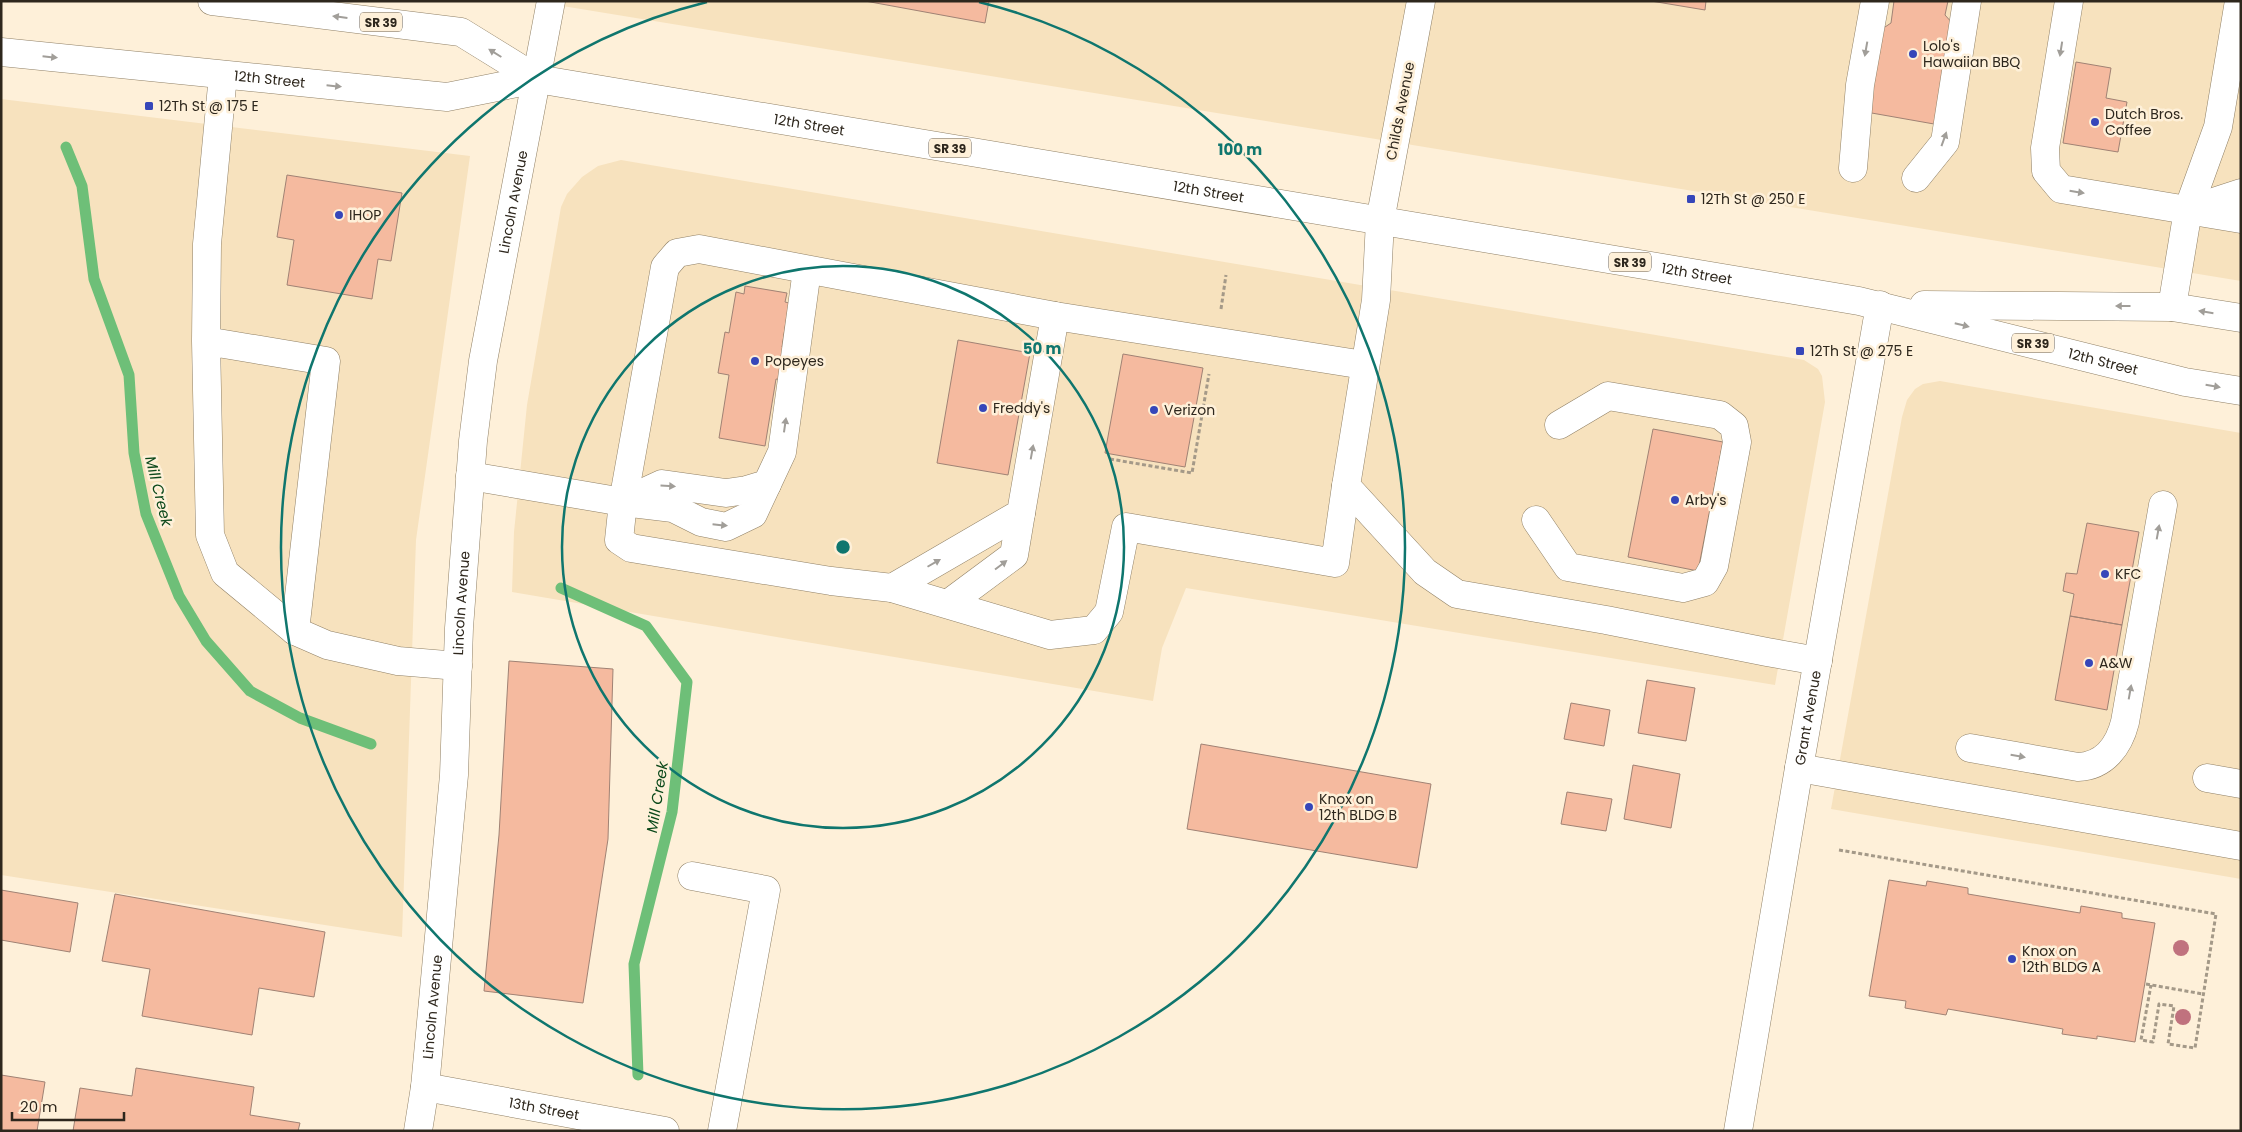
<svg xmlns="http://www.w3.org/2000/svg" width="2242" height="1132" viewBox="0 0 2242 1132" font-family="Poppins,sans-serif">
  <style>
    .built { fill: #f7e2be }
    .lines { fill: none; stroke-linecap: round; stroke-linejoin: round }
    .stream { stroke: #6ebf78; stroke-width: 11 }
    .building { fill: #f5ba9f; stroke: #a08274 }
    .minor-casing { stroke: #908066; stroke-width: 29 }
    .major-casing { stroke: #908066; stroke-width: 29 }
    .path { stroke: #a49988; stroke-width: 3; stroke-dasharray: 4 2.5; stroke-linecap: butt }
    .minor { stroke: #fff; stroke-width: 28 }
    .major { stroke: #fff; stroke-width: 28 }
    .tree { fill: #c0727e }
    .oneway { fill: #a19e99 }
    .ring { fill: none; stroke: #0f766e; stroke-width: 2.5 }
    .poi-dot { fill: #3646b9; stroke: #fef0d9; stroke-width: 2 }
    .labels { text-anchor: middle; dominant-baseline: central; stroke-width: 5; stroke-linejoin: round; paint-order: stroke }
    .shield { fill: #fef0d9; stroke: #6c6355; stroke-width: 1 }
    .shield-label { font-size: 12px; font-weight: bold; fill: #2e271d }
    .poi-label { font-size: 14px; fill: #2e271d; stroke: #fef0d9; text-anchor: start }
    .street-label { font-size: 14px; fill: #2e271d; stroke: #fef0d9 }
    .water-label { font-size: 15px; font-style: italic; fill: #0b481a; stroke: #fef0d9 }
    .centre { fill: #0f766e; stroke: #fef0d9; stroke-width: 2.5 }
    .ring-label { font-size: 15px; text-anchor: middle; font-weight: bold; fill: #0f766e; stroke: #fef0d9; stroke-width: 5; stroke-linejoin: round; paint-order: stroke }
  </style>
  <rect width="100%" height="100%" fill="#fef0d9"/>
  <path class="built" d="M 532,1 L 2241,1 L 2241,281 L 1443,150 Z
    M 1,99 L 470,156 L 416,540 L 402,937 L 1,875 Z
    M 621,160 L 1804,360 L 1818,369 L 1822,376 L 1825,402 L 1775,685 L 1186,588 L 1162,648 L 1153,701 L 512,592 L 514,532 L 527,405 L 561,207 L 567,194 L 582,177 L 598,166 Z
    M 1940,381 L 2241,433 L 2241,879 L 1831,809 L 1902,417 L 1907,400 L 1915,389 L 1923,384 Z"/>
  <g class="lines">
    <path class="stream" d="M 66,147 L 82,186 L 94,279 L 129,375 L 134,453 L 146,514 L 179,596 L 206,641 L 250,691 L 300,718 L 371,744
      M 561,588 L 646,626 L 687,682 L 672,812 L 634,964 L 638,1075"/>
  </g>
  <path class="building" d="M 865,1 L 989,1 L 985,23 Z
    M 1651,1 L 1706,1 L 1705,10 Z
    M 1894,1 L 1948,1 L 1945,15 L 1954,25 L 1934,124 L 1866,112 L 1882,29 L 1891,23 Z
    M 2076,62 L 2111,68 L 2106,98 L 2127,102 L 2118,152 L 2063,143 Z
    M 287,175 L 402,193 L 391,261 L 378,259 L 372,299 L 287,285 L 294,240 L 277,237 Z
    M 745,286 L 787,293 L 785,302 L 789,303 L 782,347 L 791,348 L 786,381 L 776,379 L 765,446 L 719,438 L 729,375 L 718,373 L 725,332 L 729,333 L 736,292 L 744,294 Z
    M 958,340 L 1030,353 L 1008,475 L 937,463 Z
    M 1123,354 L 1203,368 L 1185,467 L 1105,453 Z
    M 1653,429 L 1723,442 L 1698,571 L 1628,557 Z
    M 2087,523 L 2139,532 L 2122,625 L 2070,616 L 2074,594 L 2063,591 L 2066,573 L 2077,574 Z
    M 2070,616 L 2122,625 L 2107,710 L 2055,700 Z
    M 509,661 L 613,669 L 608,839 L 583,1003 L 484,991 L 499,835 Z
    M 1647,680 L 1695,688 L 1686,741 L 1638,733 Z
    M 1571,703 L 1610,710 L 1604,746 L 1564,739 Z
    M 1201,744 L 1431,784 L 1417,868 L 1187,829 Z
    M 1633,765 L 1680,774 L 1671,828 L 1624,819 Z
    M 1567,792 L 1612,799 L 1606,831 L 1561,824 Z
    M 1889,880 L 1926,886 L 1927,881 L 1968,888 L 1968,894 L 2080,913 L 2081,906 L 2122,913 L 2122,918 L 2155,923 L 2135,1042 L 2097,1036 L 2097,1039 L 2062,1034 L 2063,1029 L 1948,1009 L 1946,1015 L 1905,1008 L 1906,1001 L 1869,996 Z
    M 1,890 L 78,903 L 70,952 L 1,940 Z
    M 115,894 L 325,932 L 314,997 L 259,988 L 252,1035 L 142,1016 L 150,969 L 102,961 Z
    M 136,1068 L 254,1087 L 250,1115 L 300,1123 L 298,1131 L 73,1131 L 80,1088 L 132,1096 Z
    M 1,1075 L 45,1082 L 37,1131 L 1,1131 Z"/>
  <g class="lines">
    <g class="minor-casing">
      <g id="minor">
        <path d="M 1421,1 L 1380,221 L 1376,300 L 1346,486 L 1425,572 L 1457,594 L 1606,620 L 1767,652 L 1818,661"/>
        <path d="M 2069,1 L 2045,148 L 2046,171 L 2061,189 L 2241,219"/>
        <path d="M 1853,168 L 1860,85 L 1875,1"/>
        <path d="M 1916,178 L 1945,142 L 1967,1"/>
        <path d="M 2192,209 L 2241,193"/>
        <path d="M 2172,307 L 2188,210 L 2218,127 L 2239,1"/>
        <path d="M 206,341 L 326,361 L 295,631 L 225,573 L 210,535 L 206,341 L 207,244 L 223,75"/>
        <path d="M 470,476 L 623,502 L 665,267 L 677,253 L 699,249 L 1055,316 L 1364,365"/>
        <path d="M 623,502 L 619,540 L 631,548 L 831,581 L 892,588 L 1050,635 L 1094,630 L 1109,612 L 1126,527 L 1335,563 L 1346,486"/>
        <path d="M 623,502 L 662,484 L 726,493 L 747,490 L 767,484 L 782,452 L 807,270"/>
        <path d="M 623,502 L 673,508 L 701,522 L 726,527 L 753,514 L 767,484"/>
        <path d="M 1536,520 L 1568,567 L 1683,588 L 1705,582 L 1714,566 L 1737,442 L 1734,426 L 1720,415 L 1608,396 L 1559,425"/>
        <path d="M 892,588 L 1021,513 L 1055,316"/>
        <path d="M 948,604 L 1014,555 L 1021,513"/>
        <path d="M 295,631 L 327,645 L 398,661 L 458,666"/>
        <path d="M 1970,748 L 2078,767 C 2104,766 2119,746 2125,722 L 2163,505"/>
        <path d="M 1799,768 L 2241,846"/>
        <path d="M 2207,778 L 2241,784"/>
        <path d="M 692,876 L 766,890 L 722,1131"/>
        <path id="s1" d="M 425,1087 L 665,1131"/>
        <path id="s2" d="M 418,1131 L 425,1087 L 454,775 L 459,628 L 473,441 L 483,361 L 551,1"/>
        <path id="s3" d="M 1738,1131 L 1799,768 L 1880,305"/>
      </g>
    </g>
    <g class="major-casing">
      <g id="major">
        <path d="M 212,1 L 461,32 L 537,79"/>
        <path id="s4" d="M 1,52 L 447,97 L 537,79 L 1859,301 L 2185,382 L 2241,391"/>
        <path d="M 1924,305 L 2172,307 L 2241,318"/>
      </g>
    </g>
    <path class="path" d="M 1221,309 L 1226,275
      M 1110,459 L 1192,473 L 1209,374
      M 1839,850 L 2216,914 L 2195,1048 L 2168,1044 L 2174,1006 L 2159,1004 L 2153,1042 L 2141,1040 L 2151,985
      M 2146,984 L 2203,994"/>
    <use href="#minor" class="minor"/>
    <use href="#major" class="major"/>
  </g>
  <g class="tree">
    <circle cx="2181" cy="948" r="8"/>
    <circle cx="2183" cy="1017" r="8"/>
  </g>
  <defs><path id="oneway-solid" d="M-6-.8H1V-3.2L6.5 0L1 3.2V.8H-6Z" transform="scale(1.25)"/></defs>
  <g class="oneway">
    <use href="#oneway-solid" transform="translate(340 17) rotate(-173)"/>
    <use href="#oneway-solid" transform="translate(1866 49) rotate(100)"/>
    <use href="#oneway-solid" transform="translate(2061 49) rotate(99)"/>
    <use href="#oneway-solid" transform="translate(495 53) rotate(-148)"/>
    <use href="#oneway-solid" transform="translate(50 57) rotate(6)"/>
    <use href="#oneway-solid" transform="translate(334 86) rotate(6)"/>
    <use href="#oneway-solid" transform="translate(1944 139) rotate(-70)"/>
    <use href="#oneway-solid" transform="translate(2077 192) rotate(9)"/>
    <use href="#oneway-solid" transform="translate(2123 306) rotate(-180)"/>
    <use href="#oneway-solid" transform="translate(2206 312) rotate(-171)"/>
    <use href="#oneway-solid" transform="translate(1962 325) rotate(14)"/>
    <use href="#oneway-solid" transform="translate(2213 386) rotate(10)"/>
    <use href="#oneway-solid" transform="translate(785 425) rotate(-82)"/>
    <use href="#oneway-solid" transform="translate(1032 452) rotate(-80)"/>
    <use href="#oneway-solid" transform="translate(668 486) rotate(3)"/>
    <use href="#oneway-solid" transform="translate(720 525) rotate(6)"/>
    <use href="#oneway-solid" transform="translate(2158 532) rotate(-80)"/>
    <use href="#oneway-solid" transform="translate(934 563) rotate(-30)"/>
    <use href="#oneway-solid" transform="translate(1001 565) rotate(-37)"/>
    <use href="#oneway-solid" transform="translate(2130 692) rotate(-80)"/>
    <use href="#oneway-solid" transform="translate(2018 756) rotate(10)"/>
  </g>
  <g class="ring">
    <circle cx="843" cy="547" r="281"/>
    <path d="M979 2A562 562 0 1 1 707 2"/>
  </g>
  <g class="poi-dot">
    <circle cx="1913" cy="54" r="5"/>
    <rect x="144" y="101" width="10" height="10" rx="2.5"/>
    <circle cx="2095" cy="122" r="5"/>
    <rect x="1686" y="194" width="10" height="10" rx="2.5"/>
    <circle cx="339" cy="215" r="5"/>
    <rect x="1795" y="346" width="10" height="10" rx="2.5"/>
    <circle cx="755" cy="361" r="5"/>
    <circle cx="983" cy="408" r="5"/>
    <circle cx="1154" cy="410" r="5"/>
    <circle cx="1675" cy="500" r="5"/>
    <circle cx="2105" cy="574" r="5"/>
    <circle cx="2089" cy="663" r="5"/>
    <circle cx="1309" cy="807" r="5"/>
    <circle cx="2012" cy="959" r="5"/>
  </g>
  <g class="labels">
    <g class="shield">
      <rect x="360" y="12.5" width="42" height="19" rx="4"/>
      <rect x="929" y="138.5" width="42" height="19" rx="4"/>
      <rect x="1609" y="252.5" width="42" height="19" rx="4"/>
      <rect x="2012" y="333.5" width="42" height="19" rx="4"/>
    </g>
    <g class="shield-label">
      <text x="381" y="22">SR 39</text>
      <text x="950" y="148">SR 39</text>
      <text x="1630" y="262">SR 39</text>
      <text x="2033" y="343">SR 39</text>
    </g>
    <g class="poi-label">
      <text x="1923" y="46">Lolo's<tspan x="1923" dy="16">Hawaiian BBQ</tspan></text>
      <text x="159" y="106">12Th St @ 175 E</text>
      <text x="2105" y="114">Dutch Bros.<tspan x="2105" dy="16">Coffee</tspan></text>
      <text x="1701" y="199">12Th St @ 250 E</text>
      <text x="349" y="215">IHOP</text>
      <text x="1810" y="351">12Th St @ 275 E</text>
      <text x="765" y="361">Popeyes</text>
      <text x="993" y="408">Freddy's</text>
      <text x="1164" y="410">Verizon</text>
      <text x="1685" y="500">Arby's</text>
      <text x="2115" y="574">KFC</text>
      <text x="2099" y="663">A&amp;W</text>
      <text x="1319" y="799">Knox on<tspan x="1319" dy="16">12th BLDG B</tspan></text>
      <text x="2022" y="951">Knox on<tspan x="2022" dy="16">12th BLDG A</tspan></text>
    </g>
    <g class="street-label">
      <text stroke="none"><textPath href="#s4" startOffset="270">12th Street</textPath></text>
      <text transform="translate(1400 111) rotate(-79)">Childs Avenue</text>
      <text stroke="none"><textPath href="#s4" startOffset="816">12th Street</textPath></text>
      <text stroke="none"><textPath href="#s4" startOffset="1221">12th Street</textPath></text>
      <text stroke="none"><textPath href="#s2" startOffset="935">Lincoln Avenue</textPath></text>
      <text stroke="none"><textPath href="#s4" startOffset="1716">12th Street</textPath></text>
      <text stroke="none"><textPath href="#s4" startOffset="2132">12th Street</textPath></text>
      <text stroke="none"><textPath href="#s2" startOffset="530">Lincoln Avenue</textPath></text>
      <text stroke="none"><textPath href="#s3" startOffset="419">Grant Avenue</textPath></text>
      <text stroke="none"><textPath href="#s2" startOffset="125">Lincoln Avenue</textPath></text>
      <text stroke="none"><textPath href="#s1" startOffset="121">13th Street</textPath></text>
    </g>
    <g class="water-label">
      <text transform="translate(159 491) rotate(76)">Mill Creek</text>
      <text transform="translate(657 797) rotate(-81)">Mill Creek</text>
    </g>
  </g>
  <circle cx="843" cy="547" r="8" class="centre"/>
  <g class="ring-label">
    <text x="1240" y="155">100 m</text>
    <text x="1042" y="354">50 m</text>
  </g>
  <rect width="2242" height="1132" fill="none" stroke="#2e271d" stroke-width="5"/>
  <path d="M12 1112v8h112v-8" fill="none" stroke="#2e271d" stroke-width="2.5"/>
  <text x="20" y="1112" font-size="15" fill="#2e271d" stroke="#fef0d9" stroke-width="4" paint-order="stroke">20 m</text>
</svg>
